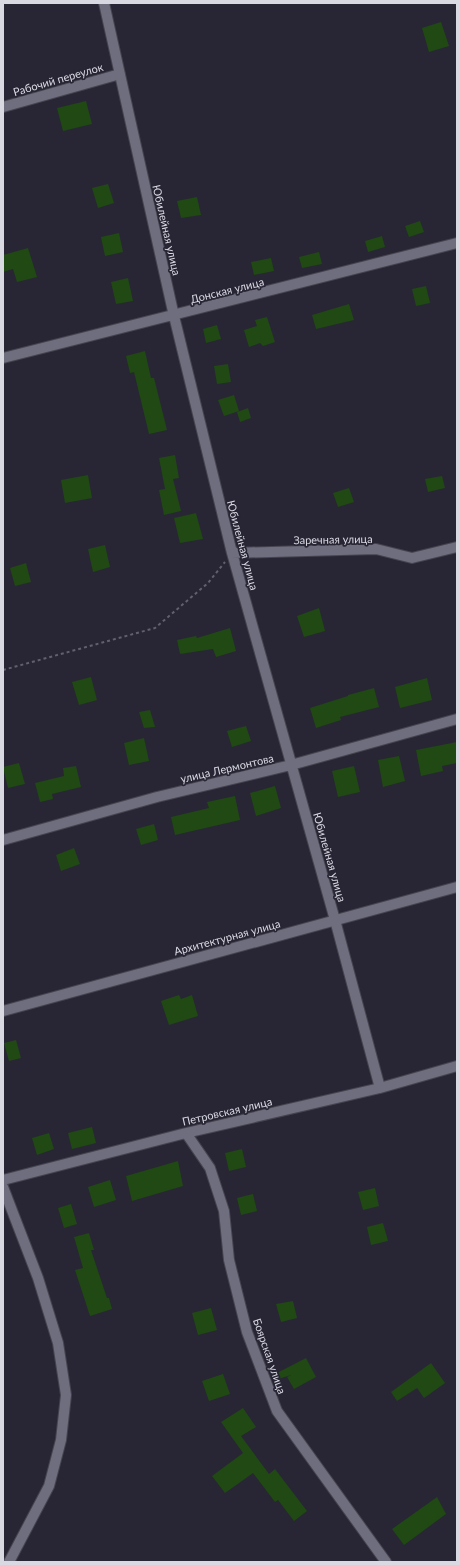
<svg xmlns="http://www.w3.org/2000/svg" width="460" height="1565" viewBox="0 0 460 1565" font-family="Lato,sans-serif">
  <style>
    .building { fill: #204913 }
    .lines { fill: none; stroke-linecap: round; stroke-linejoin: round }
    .minor-casing { stroke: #45444f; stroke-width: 12 }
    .path { stroke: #62606d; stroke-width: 2; stroke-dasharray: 3 3; stroke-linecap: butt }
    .minor { stroke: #6f6e7f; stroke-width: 10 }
    .labels { text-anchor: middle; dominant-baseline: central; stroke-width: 3.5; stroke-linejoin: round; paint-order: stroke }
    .street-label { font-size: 11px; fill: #d9d9e2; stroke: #282635 }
  </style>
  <rect width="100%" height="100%" fill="#282635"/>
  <path class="building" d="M 441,22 L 449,46 L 429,52 L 422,28 Z
    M 86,101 L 92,124 L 63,131 L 57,108 Z
    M 108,184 L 114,203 L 98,208 L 92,188 Z
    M 197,197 L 201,215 L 181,218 L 177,201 Z
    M 420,221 L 424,232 L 409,237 L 405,226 Z
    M 119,233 L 123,252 L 105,256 L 101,237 Z
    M 382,236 L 385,247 L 368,252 L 365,241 Z
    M 28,248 L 37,277 L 17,282 L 13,269 L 3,272 L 3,255 Z
    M 319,252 L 322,264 L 302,268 L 299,257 Z
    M 271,258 L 274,271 L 254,275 L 251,262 Z
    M 128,278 L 133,301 L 116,304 L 111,282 Z
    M 426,286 L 430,303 L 416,306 L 412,289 Z
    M 349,304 L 354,320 L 316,329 L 312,315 Z
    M 267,317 L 275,342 L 263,346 L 260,343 L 249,347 L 244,330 L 257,326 L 255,320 Z
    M 217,325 L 221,339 L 206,343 L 203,329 Z
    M 145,351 L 151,378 L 154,378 L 167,430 L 149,434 L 134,372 L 130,373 L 126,356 Z
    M 228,364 L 231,382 L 217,384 L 214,366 Z
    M 234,395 L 239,411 L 224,416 L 218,400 Z
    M 248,408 L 251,418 L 240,422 L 237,412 Z
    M 175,455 L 179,478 L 173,479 L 181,511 L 164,515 L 159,490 L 165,489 L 159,458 Z
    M 88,475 L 92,498 L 65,503 L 61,480 Z
    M 442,476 L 445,488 L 428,492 L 425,479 Z
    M 349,488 L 354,502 L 338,507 L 333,493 Z
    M 196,513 L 203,539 L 180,543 L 174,518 Z
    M 105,545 L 110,567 L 93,572 L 88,549 Z
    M 26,563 L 31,582 L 15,586 L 10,568 Z
    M 319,608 L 325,631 L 304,637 L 297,616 Z
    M 230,628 L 236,651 L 216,657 L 213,649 L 180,654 L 177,640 L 196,636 L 197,638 Z
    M 91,677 L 97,700 L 79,705 L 72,682 Z
    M 427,678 L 432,700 L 400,708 L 395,687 Z
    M 374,688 L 379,707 L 340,717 L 341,720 L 316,728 L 310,708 L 348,696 L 348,695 Z
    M 150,710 L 155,727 L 144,728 L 139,712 Z
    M 246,726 L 251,741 L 232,747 L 227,731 Z
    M 144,738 L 149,761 L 129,765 L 124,743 Z
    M 457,742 L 457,763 L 442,766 L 443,771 L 421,776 L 416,750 Z
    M 399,756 L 405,781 L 383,787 L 378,760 Z
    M 19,763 L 25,784 L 8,788 L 3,767 Z
    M 76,766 L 81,787 L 52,794 L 53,799 L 40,802 L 35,783 L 64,776 L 63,768 Z
    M 354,766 L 360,792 L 338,797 L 332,771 Z
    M 275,786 L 281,808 L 256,816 L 250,793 Z
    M 235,796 L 240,820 L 175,835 L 171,817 L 209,808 L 207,802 Z
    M 154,824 L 158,840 L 141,845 L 136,829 Z
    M 74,848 L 80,864 L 61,871 L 56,855 Z
    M 179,995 L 181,999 L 192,995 L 198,1016 L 169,1025 L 161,1001 Z
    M 16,1040 L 21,1058 L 9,1061 L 4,1043 Z
    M 92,1127 L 96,1143 L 72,1149 L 68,1133 Z
    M 49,1133 L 54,1149 L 37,1155 L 32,1138 Z
    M 242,1149 L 246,1167 L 229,1171 L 225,1153 Z
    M 178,1161 L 183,1186 L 132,1201 L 126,1176 Z
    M 110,1180 L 116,1200 L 94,1207 L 88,1187 Z
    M 375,1188 L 379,1206 L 363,1210 L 358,1192 Z
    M 253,1194 L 257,1211 L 241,1215 L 237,1198 Z
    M 71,1204 L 77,1224 L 64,1228 L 58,1208 Z
    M 383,1223 L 388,1241 L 371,1245 L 367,1227 Z
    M 89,1233 L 94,1250 L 91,1250 L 107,1298 L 109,1298 L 112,1309 L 90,1316 L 75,1270 L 83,1268 L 74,1237 Z
    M 293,1301 L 297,1318 L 281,1322 L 276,1304 Z
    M 211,1308 L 217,1330 L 198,1335 L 192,1313 Z
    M 306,1358 L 316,1377 L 294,1389 L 287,1377 L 291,1375 L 275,1380 L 273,1375 Z
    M 431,1363 L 445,1383 L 424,1398 L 417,1388 L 397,1401 L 391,1392 Z
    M 223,1374 L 230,1394 L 209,1401 L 202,1381 Z
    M 243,1408 L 256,1427 L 241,1436 L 269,1474 L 275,1469 L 307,1511 L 294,1521 L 278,1500 L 275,1502 L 253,1473 L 225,1493 L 212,1476 L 243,1453 L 221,1422 Z
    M 437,1497 L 446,1514 L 404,1545 L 392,1529 Z"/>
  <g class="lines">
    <g class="minor-casing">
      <path id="minor" d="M 104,3 L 174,316 L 232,553 L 335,920 L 380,1088
        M 3,107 L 120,74
        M 3,358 L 457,243
        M 232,553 L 376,549 L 412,558 L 457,547
        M 3,840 L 157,797 L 291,765 L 457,719
        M 3,1011 L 457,887
        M 186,1133 L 210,1168 L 224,1211 L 229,1260 L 247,1332 L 277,1411 L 386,1562
        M 3,1180 L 186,1133 L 380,1088 L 457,1066
        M 3,1187 L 38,1278 L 58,1343 L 66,1395 L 61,1440 L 49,1486 L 9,1562"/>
    </g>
    <path class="path" d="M 3,670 L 155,628 L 208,583 L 225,562"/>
    <use href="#minor" class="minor"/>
  </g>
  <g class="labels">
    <g class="street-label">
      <text transform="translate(58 79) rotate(-16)">Рабочий переулок</text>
      <text transform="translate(167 230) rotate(77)">Юбилейная улица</text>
      <text transform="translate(227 290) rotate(-14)">Донская улица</text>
      <text transform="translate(333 539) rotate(-1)">Заречная улица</text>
      <text transform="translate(243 545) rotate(75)">Юбилейная улица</text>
      <text transform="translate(227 768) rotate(-13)">улица Лермонтова</text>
      <text transform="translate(330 857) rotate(74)">Юбилейная улица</text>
      <text transform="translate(227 937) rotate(-15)">Архитектурная улица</text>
      <text transform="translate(227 1111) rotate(-13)">Петровская улица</text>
      <text transform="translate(270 1356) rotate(71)">Боярская улица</text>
    </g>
  </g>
  <rect width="460" height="1565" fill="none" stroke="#d9d9e2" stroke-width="8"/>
</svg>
